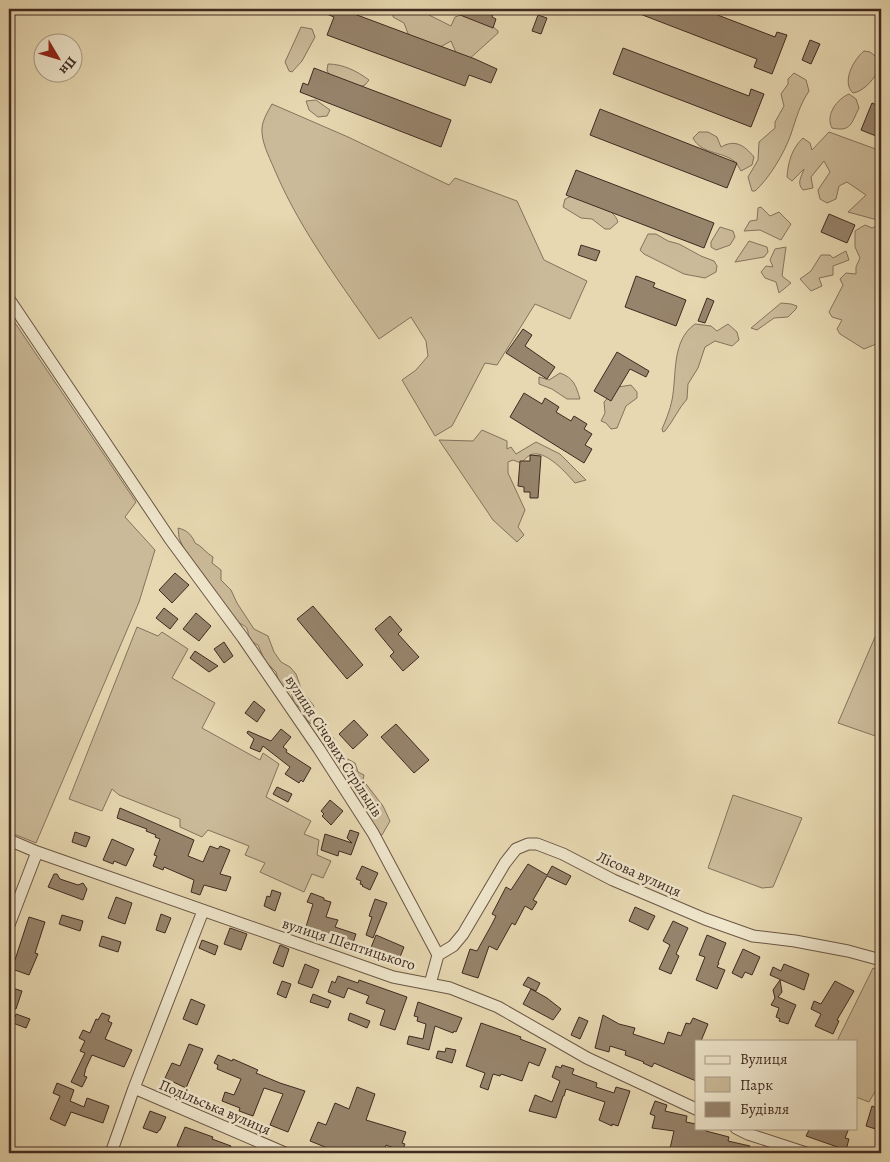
<svg xmlns="http://www.w3.org/2000/svg" width="890" height="1162" viewBox="0 0 890 1162" font-family="Alegreya,serif">
  <style>
    .green { fill: #cbba99; stroke: #86725d }
    .building { fill: #97846c; stroke: #402a21 }
    .lines { fill: none; stroke-linecap: round; stroke-linejoin: round }
    .minor-casing { stroke: #6a5645; stroke-width: 13 }
    .minor { stroke: #efe6cc; stroke-width: 11 }
    .labels { text-anchor: middle; dominant-baseline: central; stroke-width: 5; stroke-linejoin: round; paint-order: stroke }
    .street-label { font-size: 15px; fill: #402a21; stroke: #efe6cc }
  </style>
  <rect width="100%" height="100%" fill="#e7d8b1"/>
  <filter id="stains"><feTurbulence type="fractalNoise" baseFrequency=".004" numOctaves="4"/><feColorMatrix values="0 0 0 0 .2 0 0 0 0 .09 0 0 0 0 .02 0 0 0 .5 -.17"/></filter>
  <radialGradient id="worn" r=".72"><stop offset=".6" stop-color="#630" stop-opacity="0"/><stop offset="1" stop-color="#630" stop-opacity=".3"/></radialGradient>
  <path class="green" d="M 393,9 L 432,9 L 429,15 L 451,26 L 455,17 L 466,13 L 473,20 L 485,20 L 498,31 L 498,33 L 467,61 L 458,57 L 451,41 L 431,52 L 409,36 L 404,23 L 393,17 Z
    M 301,27 L 312,29 L 315,37 L 302,61 L 292,72 L 289,71 L 285,62 Z
    M 864,51 L 870,52 L 879,59 C 879,62 880,65 879,67 C 877,77 863,92 853,93 C 841,82 854,59 864,51 Z
    M 328,64 C 343,64 357,71 369,80 L 365,85 L 357,88 L 329,75 L 327,70 Z
    M 794,73 L 806,80 L 809,91 C 800,104 796,119 791,134 C 785,152 769,179 755,191 L 752,191 L 748,177 L 758,160 L 759,142 L 775,128 L 775,122 L 784,106 L 781,94 L 788,84 L 788,79 Z
    M 849,94 L 856,99 L 859,108 C 851,124 851,132 832,128 C 825,115 837,99 849,94 Z
    M 316,100 L 330,110 L 327,116 L 318,117 L 309,110 L 306,101 Z
    M 272,104 L 348,137 L 449,185 L 455,178 L 517,201 L 544,260 L 587,281 L 570,319 L 535,304 L 497,365 L 485,363 L 452,426 L 435,436 L 402,380 L 416,370 L 428,356 L 426,341 L 411,317 L 379,339 C 342,285 302,233 276,173 C 271,161 263,146 262,133 C 261,122 267,113 272,104 Z
    M 699,132 L 708,132 L 717,137 L 721,147 C 735,139 744,145 754,157 L 752,165 L 741,171 C 739,168 737,163 734,161 C 721,151 701,154 693,138 Z
    M 829,132 L 881,151 L 881,221 L 848,212 L 866,195 L 847,182 L 839,186 L 836,199 L 827,203 L 820,199 L 818,190 L 830,172 L 824,161 L 811,177 L 813,188 L 803,190 C 796,183 802,176 804,169 L 792,181 L 787,177 C 788,162 792,148 803,138 L 810,143 L 812,150 Z
    M 574,195 C 588,201 613,206 618,222 L 610,229 L 605,229 L 592,219 L 581,218 L 563,207 L 565,199 Z
    M 761,207 L 770,216 L 779,212 L 791,224 L 781,240 L 760,230 L 744,231 L 750,221 L 757,220 L 758,208 Z
    M 881,224 L 881,342 L 864,349 L 840,334 L 837,329 L 842,320 L 832,317 L 829,312 L 843,285 L 840,279 L 846,273 L 856,274 L 856,267 L 860,258 L 855,247 L 855,231 L 865,225 L 872,228 Z
    M 720,227 L 733,231 L 735,237 L 730,245 L 716,250 L 711,247 L 711,242 Z
    M 648,234 L 656,234 L 668,241 L 679,244 L 701,256 L 714,261 L 717,266 L 716,272 L 705,278 L 684,274 L 644,254 L 640,250 Z
    M 749,241 L 767,247 L 768,252 L 764,257 L 735,262 Z
    M 786,247 L 782,276 L 791,283 L 779,293 L 776,282 L 765,278 L 761,272 L 766,266 L 773,267 L 770,260 L 775,249 Z
    M 846,251 L 849,260 L 833,266 L 833,275 L 819,278 L 822,286 L 811,291 L 800,279 L 811,271 L 821,255 L 830,255 L 833,258 Z
    M 781,303 L 791,304 L 797,306 L 796,309 L 788,317 L 774,318 L 757,330 L 751,328 Z
    M 9,314 L 136,502 L 125,517 L 155,550 L 139,602 L 36,843 L 9,832 Z
    M 695,324 L 711,326 L 717,331 L 728,324 L 737,332 L 739,340 L 732,346 L 715,341 L 705,347 L 698,368 L 688,384 L 687,399 C 678,409 674,420 665,431 L 663,432 L 662,429 C 666,420 670,410 672,400 C 677,375 671,341 695,324 Z
    M 560,373 C 574,378 576,386 580,399 L 567,399 L 552,389 L 539,384 L 539,377 L 549,380 Z
    M 631,385 L 637,392 L 637,398 L 626,406 L 617,428 L 611,429 L 606,423 L 601,421 L 605,413 L 604,402 L 618,387 Z
    M 482,430 L 507,441 L 507,449 L 511,447 L 516,454 L 536,442 L 560,454 L 586,480 L 575,483 C 567,474 545,448 530,455 C 527,457 524,460 521,463 L 513,460 L 508,462 L 508,473 L 525,510 L 518,527 L 524,535 L 517,542 L 493,520 L 439,440 L 473,441 Z
    M 178,528 C 187,530 192,535 195,543 C 202,546 206,553 213,557 L 212,563 L 221,570 L 221,580 L 231,590 L 237,603 L 254,629 L 268,636 L 274,652 L 281,662 L 290,667 L 296,674 L 302,691 L 314,706 L 312,712 L 315,716 L 324,723 L 328,734 L 333,737 L 335,741 L 332,749 L 327,748 L 323,742 L 320,731 L 316,729 L 307,720 L 302,709 L 294,703 L 291,692 L 280,686 L 276,672 L 265,661 L 258,645 C 243,638 252,634 245,626 C 244,626 238,622 238,622 C 232,617 225,609 224,602 C 213,593 209,580 200,570 C 193,560 184,551 180,540 C 178,537 179,532 178,528 Z
    M 881,623 L 881,738 L 838,723 Z
    M 137,627 L 158,636 L 162,632 L 188,649 L 172,678 L 215,703 L 202,728 L 260,760 L 263,753 L 279,764 L 266,797 L 311,821 L 304,834 L 319,840 L 317,855 L 331,861 L 323,878 L 312,874 L 304,892 L 260,872 L 265,863 L 245,855 L 249,846 L 208,830 L 202,837 L 180,827 L 180,819 L 119,795 L 112,789 L 102,811 L 69,799 Z
    M 344,757 L 355,763 L 358,772 L 364,775 L 363,780 L 383,806 L 390,821 L 382,835 L 377,833 L 355,796 L 354,785 C 347,780 340,769 339,760 Z
    M 733,795 L 802,818 L 773,887 L 762,888 L 708,868 Z
    M 873,968 L 881,971 L 881,1093 L 876,1090 L 869,1102 L 856,1097 L 856,1041 L 837,1041 Z"/>
  <path class="building" d="M 315,9 L 341,9 L 475,59 L 497,69 L 491,83 L 469,75 L 465,86 L 327,35 L 334,17 Z
    M 445,9 L 495,9 L 492,17 L 496,19 L 493,28 Z
    M 627,9 L 702,9 L 775,37 L 777,32 L 787,35 L 772,74 L 754,67 L 757,59 Z
    M 538,15 L 547,18 L 541,34 L 532,31 Z
    M 810,40 L 820,44 L 811,64 L 802,60 Z
    M 623,48 L 749,96 L 751,89 L 764,94 L 751,127 L 613,74 Z
    M 314,68 L 451,120 L 441,147 L 300,92 L 303,83 L 308,85 Z
    M 872,103 L 881,107 L 881,138 L 861,130 Z
    M 600,109 L 737,163 L 727,188 L 590,135 Z
    M 576,170 L 714,223 L 704,248 L 566,195 Z
    M 829,214 L 855,225 L 847,243 L 821,232 Z
    M 581,245 L 600,251 L 596,261 L 578,255 Z
    M 636,276 L 655,283 L 653,287 L 686,300 L 676,326 L 625,307 Z
    M 707,298 L 714,301 L 705,323 L 698,321 Z
    M 523,329 L 532,335 L 525,346 L 555,367 L 547,379 L 506,353 Z
    M 617,352 L 649,371 L 646,377 L 630,369 L 611,401 L 594,391 Z
    M 524,393 L 542,404 L 545,398 L 559,407 L 556,412 L 571,421 L 574,416 L 587,424 L 584,429 L 592,434 L 585,445 L 592,449 L 584,463 L 510,417 Z
    M 530,455 L 541,456 L 538,498 L 530,498 L 530,492 L 524,492 L 524,487 L 518,486 L 520,461 L 530,461 Z
    M 175,573 L 189,585 L 172,603 L 159,590 Z
    M 313,606 L 363,665 L 347,679 L 297,619 Z
    M 164,608 L 178,619 L 170,629 L 156,618 Z
    M 196,613 L 211,626 L 199,641 L 183,629 Z
    M 390,616 L 402,630 L 398,634 L 419,657 L 403,671 L 390,656 L 394,652 L 375,629 Z
    M 224,642 L 233,656 L 224,663 L 214,649 Z
    M 195,651 L 218,666 L 209,672 L 190,658 Z
    M 254,701 L 265,710 L 257,722 L 245,713 Z
    M 354,720 L 368,735 L 353,749 L 339,734 Z
    M 396,724 L 429,760 L 414,773 L 381,737 Z
    M 281,729 L 291,737 L 283,747 L 287,750 L 286,752 L 311,768 L 303,782 L 301,780 L 299,783 L 285,774 L 290,767 L 263,746 L 260,752 L 250,748 L 254,739 L 247,733 L 248,731 L 271,741 Z
    M 277,787 L 292,794 L 288,802 L 273,794 Z
    M 330,800 L 343,811 L 331,825 L 322,816 L 324,814 L 321,811 Z
    M 120,808 L 194,840 L 188,856 L 203,862 L 210,846 L 218,849 L 220,846 L 230,850 L 220,874 L 231,877 L 226,891 L 204,885 L 200,895 L 191,892 L 194,880 L 164,867 L 163,870 L 153,866 L 157,856 L 154,855 L 160,839 L 155,837 L 156,835 L 146,831 L 147,829 L 117,818 Z
    M 350,830 L 359,833 L 351,855 L 339,851 L 338,856 L 321,850 L 325,834 L 352,843 L 347,838 Z
    M 75,832 L 90,837 L 86,847 L 72,842 Z
    M 112,839 L 134,849 L 126,866 L 114,861 L 113,864 L 103,860 Z
    M 528,864 L 547,875 L 552,866 L 571,876 L 566,885 L 547,876 L 533,900 L 537,902 L 532,910 L 525,906 L 515,925 L 512,923 L 497,950 L 489,946 L 478,978 L 462,973 L 470,949 L 477,951 L 492,924 L 496,916 L 492,914 L 506,887 L 511,890 Z
    M 362,866 L 378,873 L 370,890 L 362,886 L 363,885 L 360,884 L 361,881 L 356,879 Z
    M 54,874 L 57,874 L 60,879 L 78,885 L 83,883 L 87,889 L 83,900 L 48,887 Z
    M 272,890 L 281,893 L 275,911 L 264,906 L 267,896 L 270,897 Z
    M 311,893 L 324,898 L 324,900 L 331,902 L 326,917 L 338,920 L 335,927 L 356,934 L 351,949 L 344,946 L 346,939 L 321,931 L 320,935 L 305,930 L 313,904 L 307,902 Z
    M 116,897 L 132,903 L 125,924 L 108,918 Z
    M 375,899 L 387,903 L 373,938 L 366,935 L 372,917 L 369,916 Z
    M 635,907 L 655,916 L 648,930 L 629,921 Z
    M 161,914 L 171,918 L 165,933 L 156,930 Z
    M 62,915 L 83,921 L 80,931 L 59,924 Z
    M 29,917 L 45,922 L 35,953 L 38,954 L 29,975 L 12,969 Z
    M 673,921 L 688,928 L 676,954 L 679,956 L 671,974 L 659,969 L 670,945 L 663,941 Z
    M 230,928 L 247,934 L 241,950 L 224,944 Z
    M 376,935 L 404,947 L 398,962 L 370,950 Z
    M 707,935 L 726,943 L 718,963 L 719,963 L 717,967 L 725,970 L 717,989 L 696,980 L 705,957 L 699,955 Z
    M 102,936 L 121,942 L 118,952 L 99,946 Z
    M 202,940 L 218,946 L 215,955 L 199,948 Z
    M 280,945 L 289,949 L 283,967 L 273,963 Z
    M 743,949 L 760,957 L 752,975 L 745,972 L 742,978 L 732,973 Z
    M 305,964 L 319,970 L 312,988 L 298,983 Z
    M 784,964 L 809,974 L 804,990 L 770,975 L 773,967 L 781,971 Z
    M 338,976 L 358,983 L 359,980 L 407,997 L 395,1030 L 380,1025 L 385,1010 L 366,1003 L 369,996 L 348,988 L 344,998 L 328,992 L 332,981 L 335,983 Z
    M 528,977 L 540,983 L 536,991 L 523,985 Z
    M 780,980 L 782,992 L 778,997 L 796,1005 L 788,1024 L 779,1021 L 780,1019 L 776,1017 L 779,1008 L 771,1005 L 775,998 L 773,990 Z
    M 282,981 L 291,984 L 286,998 L 277,994 Z
    M 835,981 L 854,991 L 837,1020 L 839,1021 L 833,1034 L 815,1026 L 821,1014 L 811,1009 L 814,1001 L 821,1004 Z
    M 9,987 L 22,991 L 16,1009 L 9,1006 Z
    M 531,989 L 547,998 L 561,1009 L 553,1020 L 523,1004 Z
    M 313,994 L 331,1001 L 328,1008 L 310,1002 Z
    M 191,999 L 205,1005 L 197,1025 L 183,1019 Z
    M 418,1002 L 462,1018 L 456,1032 L 454,1031 L 453,1033 L 435,1026 L 429,1050 L 407,1044 L 409,1036 L 423,1039 L 426,1024 L 417,1021 L 418,1017 L 414,1016 Z
    M 102,1013 L 110,1016 L 108,1021 L 112,1023 L 105,1039 L 132,1050 L 124,1067 L 92,1055 L 86,1068 L 84,1076 L 87,1077 L 82,1087 L 71,1082 L 85,1053 L 80,1051 L 85,1041 L 79,1038 L 83,1030 L 90,1033 L 96,1019 L 98,1020 Z
    M 350,1013 L 370,1021 L 367,1028 L 348,1020 Z
    M 16,1014 L 30,1019 L 26,1028 L 13,1023 Z
    M 603,1015 L 619,1024 L 635,1028 L 633,1034 L 664,1044 L 668,1032 L 681,1036 L 686,1023 L 690,1024 L 693,1018 L 708,1024 L 701,1041 L 696,1041 L 696,1081 L 654,1063 L 652,1067 L 643,1063 L 644,1062 L 625,1055 L 626,1051 L 610,1046 L 609,1052 L 595,1048 Z
    M 579,1017 L 588,1021 L 580,1039 L 571,1035 Z
    M 481,1023 L 521,1037 L 520,1039 L 546,1049 L 539,1066 L 529,1062 L 522,1081 L 501,1074 L 500,1076 L 493,1074 L 488,1090 L 480,1087 L 485,1073 L 466,1066 Z
    M 189,1044 L 203,1049 L 186,1088 L 165,1078 L 172,1063 L 180,1066 Z
    M 446,1048 L 456,1050 L 452,1063 L 436,1058 L 438,1051 L 445,1052 Z
    M 218,1055 L 232,1061 L 233,1059 L 258,1070 L 256,1073 L 280,1083 L 305,1091 L 288,1132 L 270,1125 L 283,1094 L 264,1088 L 253,1116 L 239,1111 L 240,1108 L 222,1101 L 225,1092 L 234,1095 L 241,1079 L 217,1069 L 218,1065 L 214,1063 Z
    M 562,1065 L 574,1069 L 572,1074 L 597,1083 L 596,1087 L 614,1093 L 616,1087 L 630,1091 L 618,1126 L 612,1124 L 612,1126 L 599,1120 L 605,1102 L 566,1089 L 564,1096 L 563,1096 L 556,1118 L 529,1111 L 535,1095 L 552,1102 L 560,1081 L 552,1077 L 556,1066 L 561,1068 Z
    M 57,1083 L 74,1090 L 70,1101 L 84,1107 L 87,1098 L 109,1106 L 103,1123 L 71,1112 L 65,1126 L 50,1119 L 60,1096 L 53,1093 Z
    M 357,1087 L 375,1094 L 366,1120 L 406,1132 L 402,1143 L 405,1144 L 402,1151 L 386,1145 L 383,1153 L 340,1153 L 310,1141 L 318,1122 L 326,1125 L 335,1103 L 349,1109 Z
    M 655,1101 L 667,1105 L 665,1111 L 687,1116 L 686,1122 L 696,1124 L 696,1128 L 706,1128 L 706,1131 L 729,1137 L 728,1141 L 750,1146 L 749,1153 L 669,1153 L 674,1131 L 652,1128 L 655,1116 L 650,1114 Z
    M 872,1106 L 881,1110 L 881,1124 L 879,1130 L 866,1126 Z
    M 150,1111 L 166,1117 L 160,1130 L 159,1130 L 157,1133 L 143,1128 Z
    M 185,1127 L 213,1137 L 212,1139 L 231,1146 L 229,1153 L 210,1153 L 197,1149 L 196,1152 L 177,1146 Z
    M 810,1128 L 849,1128 L 845,1138 L 849,1139 L 846,1150 L 806,1136 Z"/>
  <g class="lines">
    <g class="minor-casing">
      <path id="minor" d="M 9,299 L 170,539 L 243,638 L 319,749 L 373,833 L 438,955 L 430,984
        M 9,840 L 37,852 L 393,977 L 450,988 L 498,1007 L 587,1058 L 696,1109
        M 9,925 L 37,852
        M 438,955 L 453,946 L 463,934 L 505,863 L 516,849 L 528,844 L 537,844 L 563,854 L 613,880 L 705,919 L 753,936 L 795,941 L 848,951 L 881,960
        M 134,1088 L 285,1153
        M 736,1128 L 748,1134 L 806,1153
        M 111,1153 L 134,1088 L 203,911"/>
    </g>
    <use href="#minor" class="minor"/>
  </g>
  <g class="labels">
    <g class="street-label">
      <text transform="translate(334 746) rotate(57)">вулиця Січових Стрільців</text>
      <text transform="translate(639 874) rotate(24)">Лісова вулиця</text>
      <text transform="translate(349 944) rotate(18)">вулиця Шептицького</text>
      <text transform="translate(215 1107) rotate(23)">Подільська вулиця</text>
    </g>
  </g>
  <rect width="890" height="1162" fill="none" stroke="#e7d8b1" stroke-width="30"/>
  <rect x="10" y="10" width="870" height="1142" fill="none" stroke="#402a21" stroke-width="2.5"/>
  <rect x="15" y="15" width="860" height="1132" fill="none" stroke="#402a21"/>
  <rect x="695" y="1040" width="162" height="90" fill="#efe6cc" stroke="#a99b88"/>
  <rect x="705" y="1056" width="25" height="8" fill="#efe6cc" stroke="#a99b88"/>
  <text x="740" y="1064" font-size="15" fill="#402a21">Вулиця</text>
  <rect x="705" y="1077" width="25" height="15" fill="#cbba99" stroke="#a99b88"/>
  <text x="740" y="1090" font-size="15" fill="#402a21">Парк</text>
  <rect x="705" y="1102" width="25" height="15" fill="#97846c" stroke="#a99b88"/>
  <text x="740" y="1114" font-size="15" fill="#402a21">Будівля</text>
  <g transform="translate(58 58) rotate(128)"><circle r="24" fill="#efe6cc" stroke="#a99b88"/>
  <path d="M0-4L9 19L0 12L-9 19Z" fill="#8f2418"/>
  <text y="-8" font-size="14" font-weight="bold" text-anchor="middle" fill="#402a21">Пн</text>
  </g>
  <rect width="100%" height="100%" filter="url(#stains)"/>
  <rect width="100%" height="100%" fill="url(#worn)"/>
</svg>
